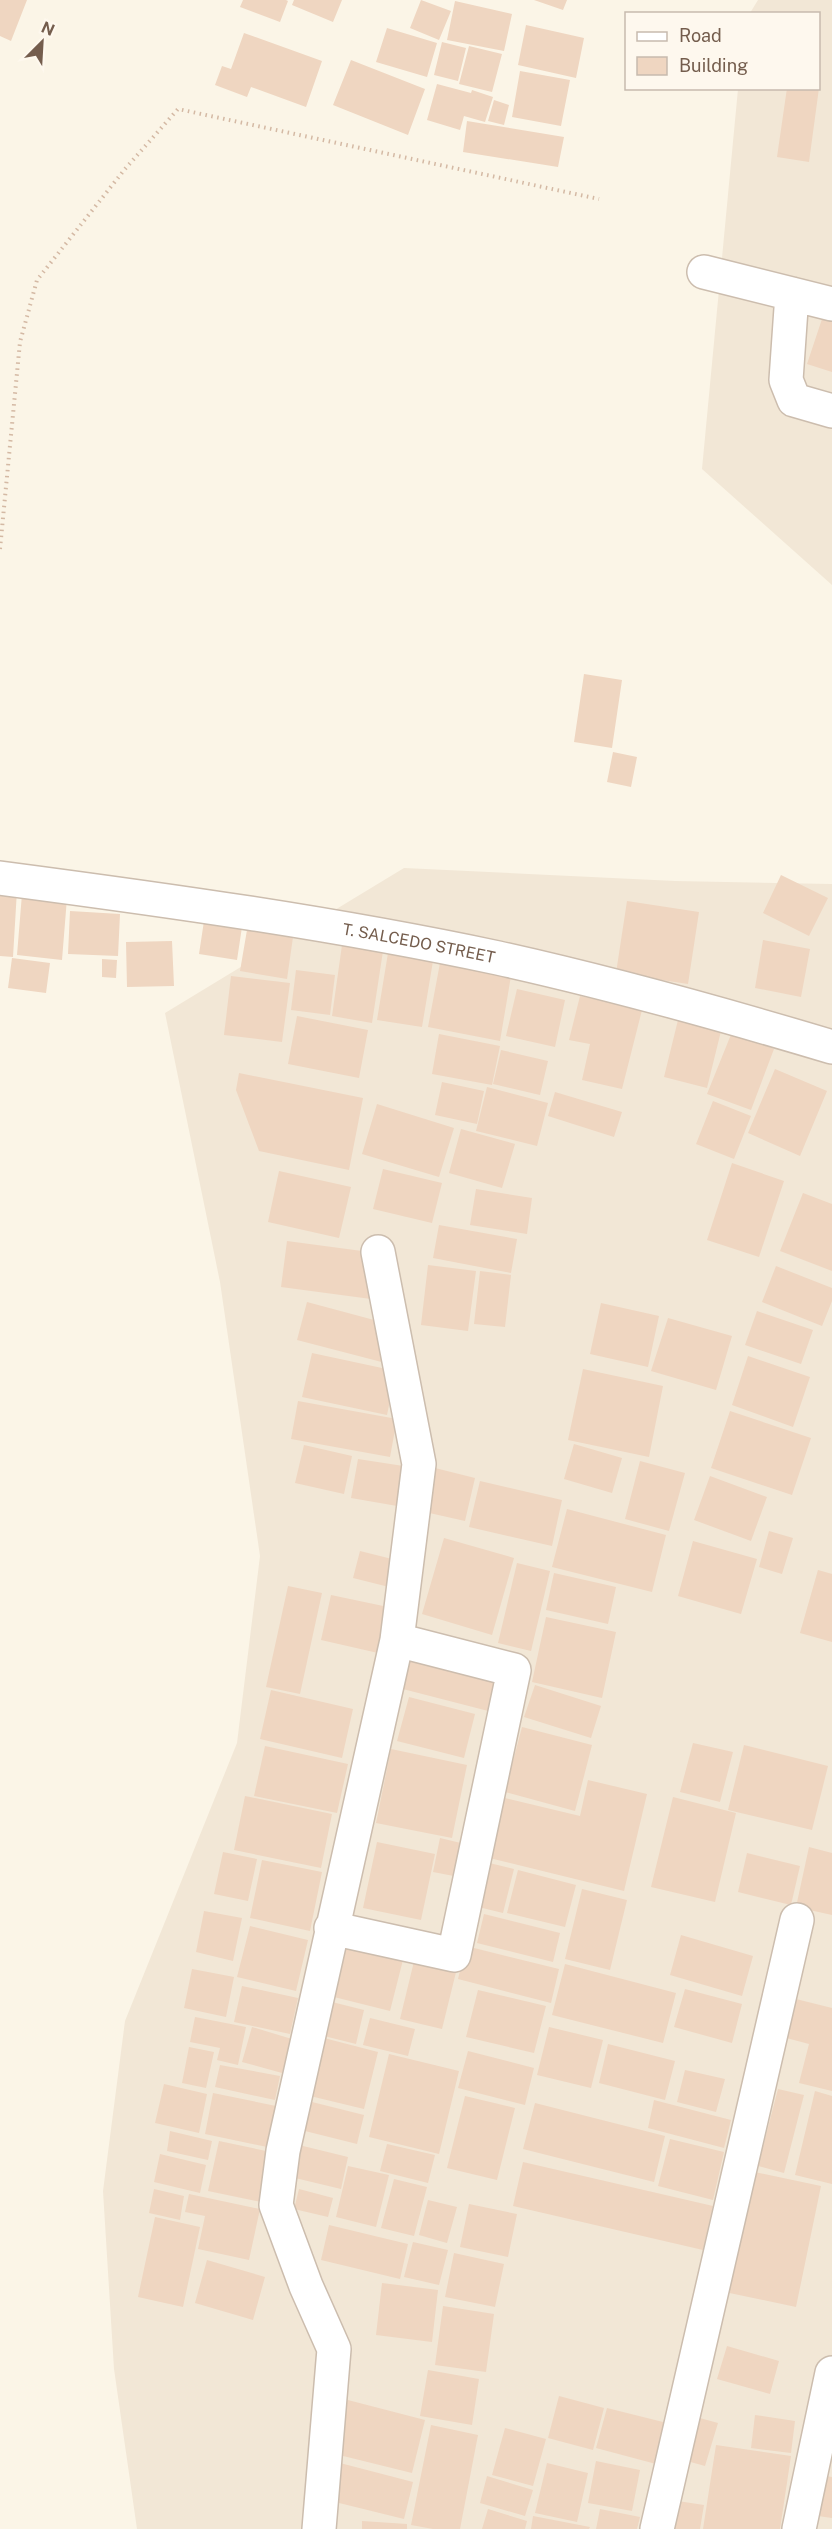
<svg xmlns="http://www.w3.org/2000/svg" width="832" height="2529" viewBox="0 0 832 2529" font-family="'Public Sans',sans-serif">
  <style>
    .residential { fill: #f2e7d6 }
    .building { fill: #efd6c1 }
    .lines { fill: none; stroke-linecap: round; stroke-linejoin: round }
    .minor-casing { stroke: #ccbdae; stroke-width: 36 }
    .tertiary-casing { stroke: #ccbdae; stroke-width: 36 }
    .path { stroke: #d4b9a4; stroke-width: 4; stroke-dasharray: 1.5 4.5; stroke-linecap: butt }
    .minor { stroke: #fff; stroke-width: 33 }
    .tertiary { stroke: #fff; stroke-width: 33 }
    .labels { text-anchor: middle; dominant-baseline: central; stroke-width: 6; stroke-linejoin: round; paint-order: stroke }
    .street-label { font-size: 16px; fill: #745d4d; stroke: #fef8ee }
  </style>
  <rect width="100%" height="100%" fill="#fbf5e7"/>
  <path class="residential" d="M 758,0 L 832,0 L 832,585 L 702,469 L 738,89 L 818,88 L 818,14 L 750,13 Z
    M 404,868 L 675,881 L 832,884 L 832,2529 L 137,2529 L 114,2369 L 103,2191 L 125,2021 L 237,1743 L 260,1556 L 220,1282 L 165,1013 Z"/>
  <path class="building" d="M 0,0 L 27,0 L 11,41 L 0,36 Z
    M 243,0 L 286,0 L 288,1 L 280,22 L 240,7 Z
    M 294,0 L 342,0 L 333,22 L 292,5 Z
    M 421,0 L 451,11 L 439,40 L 410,28 Z
    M 534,0 L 567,0 L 563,10 Z
    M 455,1 L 512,14 L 504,51 L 447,40 Z
    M 526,25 L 584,38 L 576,78 L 518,65 Z
    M 387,28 L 437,43 L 427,77 L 376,62 Z
    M 244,33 L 322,61 L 306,107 L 251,87 L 247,97 L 215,85 L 222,66 L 231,69 Z
    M 442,42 L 466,48 L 458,81 L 434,75 Z
    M 469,46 L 502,54 L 492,92 L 459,84 Z
    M 351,60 L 425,89 L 408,135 L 333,105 Z
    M 520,71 L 570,80 L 561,126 L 512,117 Z
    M 437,84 L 471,93 L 472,90 L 493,97 L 485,122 L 464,116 L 460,130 L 427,120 Z
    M 787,88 L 819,88 L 809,162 L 777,157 Z
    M 494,100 L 509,105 L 504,125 L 488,121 Z
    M 467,121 L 564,137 L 558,167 L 463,152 Z
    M 824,313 L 832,316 L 832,372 L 807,364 Z
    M 584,674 L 622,680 L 612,748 L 574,742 Z
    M 613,752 L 637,757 L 631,787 L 607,782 Z
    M 781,875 L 828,898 L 809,936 L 763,913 Z
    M 0,889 L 17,890 L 13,957 L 0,956 Z
    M 22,894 L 67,898 L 62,960 L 17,955 Z
    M 627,901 L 699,912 L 688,984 L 616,973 Z
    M 70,911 L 120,914 L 118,956 L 68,954 Z
    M 204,921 L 242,927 L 237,960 L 199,954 Z
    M 247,930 L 293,937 L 287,979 L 240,971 Z
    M 763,940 L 810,949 L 801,997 L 755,988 Z
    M 172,941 L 174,986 L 127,987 L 126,942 Z
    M 342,945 L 383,951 L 372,1023 L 332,1016 Z
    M 388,953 L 433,961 L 422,1027 L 377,1020 Z
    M 12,958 L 50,963 L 46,993 L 8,988 Z
    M 102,959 L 117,960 L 116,978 L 102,977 Z
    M 440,963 L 511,976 L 500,1041 L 428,1027 Z
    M 296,970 L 335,975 L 330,1015 L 291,1010 Z
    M 231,976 L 290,983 L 282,1042 L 224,1035 Z
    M 517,989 L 565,1000 L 555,1047 L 506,1036 Z
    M 580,996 L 642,1010 L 622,1089 L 582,1080 L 590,1044 L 569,1040 Z
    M 297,1016 L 368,1030 L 359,1078 L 288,1064 Z
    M 678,1020 L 721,1031 L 707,1088 L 664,1077 Z
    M 732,1032 L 774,1049 L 751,1110 L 707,1094 Z
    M 439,1034 L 500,1046 L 492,1085 L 432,1074 Z
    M 501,1050 L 548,1061 L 540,1095 L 493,1084 Z
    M 775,1069 L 827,1091 L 800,1156 L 748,1133 Z
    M 239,1073 L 363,1098 L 349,1170 L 259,1151 L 236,1090 Z
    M 442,1082 L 484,1091 L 477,1124 L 435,1115 Z
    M 487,1087 L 548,1103 L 537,1146 L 476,1131 Z
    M 555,1092 L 622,1112 L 614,1137 L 548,1116 Z
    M 713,1101 L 751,1116 L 734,1159 L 696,1144 Z
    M 377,1104 L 454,1128 L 439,1177 L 362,1154 Z
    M 461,1129 L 515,1144 L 502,1188 L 449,1173 Z
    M 732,1163 L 784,1181 L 759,1257 L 707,1240 Z
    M 383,1169 L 442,1183 L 432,1223 L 373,1209 Z
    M 279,1171 L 351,1187 L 339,1238 L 268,1222 Z
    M 476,1189 L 532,1198 L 527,1234 L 470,1225 Z
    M 803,1193 L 832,1204 L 832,1271 L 780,1251 Z
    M 439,1225 L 517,1239 L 511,1273 L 433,1258 Z
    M 287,1241 L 377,1253 L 371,1299 L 281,1287 Z
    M 428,1265 L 476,1271 L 468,1331 L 421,1325 Z
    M 776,1266 L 832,1288 L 832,1301 L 822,1326 L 762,1302 Z
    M 480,1271 L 511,1275 L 505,1327 L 474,1324 Z
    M 307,1302 L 389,1324 L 397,1366 L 297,1340 Z
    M 601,1303 L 659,1316 L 648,1367 L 590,1354 Z
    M 757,1311 L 813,1330 L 801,1364 L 745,1345 Z
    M 668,1318 L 732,1336 L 716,1390 L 651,1371 Z
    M 312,1353 L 396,1371 L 387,1415 L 302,1397 Z
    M 748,1356 L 810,1377 L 793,1427 L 732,1405 Z
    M 583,1369 L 663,1386 L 649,1457 L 568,1440 Z
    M 298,1401 L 397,1419 L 390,1457 L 291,1439 Z
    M 730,1411 L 811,1438 L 792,1495 L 711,1468 Z
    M 574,1444 L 622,1458 L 612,1493 L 564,1479 Z
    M 304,1445 L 352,1456 L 344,1494 L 295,1483 Z
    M 358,1459 L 410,1467 L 403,1507 L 351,1498 Z
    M 640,1461 L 685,1473 L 669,1531 L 625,1519 Z
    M 435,1468 L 475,1478 L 465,1521 L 425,1512 Z
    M 710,1476 L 767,1497 L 751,1541 L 694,1520 Z
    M 480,1481 L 562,1500 L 552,1546 L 469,1527 Z
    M 567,1509 L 666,1535 L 652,1592 L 552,1567 Z
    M 769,1531 L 793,1538 L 782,1574 L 759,1567 Z
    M 444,1538 L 514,1558 L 492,1635 L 422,1614 Z
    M 693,1541 L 757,1559 L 741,1614 L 678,1596 Z
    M 360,1551 L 400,1561 L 393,1588 L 353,1578 Z
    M 517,1563 L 550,1571 L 531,1651 L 498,1643 Z
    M 818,1570 L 832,1574 L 832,1642 L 800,1633 Z
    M 554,1573 L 616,1587 L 608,1624 L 546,1610 Z
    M 288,1586 L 322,1593 L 300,1694 L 266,1687 Z
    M 331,1595 L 388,1607 L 378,1653 L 321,1640 Z
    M 546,1617 L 616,1632 L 602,1698 L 532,1682 Z
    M 409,1649 L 506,1674 L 496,1713 L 399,1688 Z
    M 535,1685 L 601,1706 L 591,1738 L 524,1717 Z
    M 271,1690 L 353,1709 L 342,1758 L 260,1739 Z
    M 409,1697 L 475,1714 L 464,1758 L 397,1741 Z
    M 522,1727 L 592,1745 L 575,1811 L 505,1792 Z
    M 693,1743 L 733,1752 L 720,1802 L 680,1792 Z
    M 744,1745 L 828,1766 L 812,1830 L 728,1810 Z
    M 265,1746 L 348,1764 L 337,1813 L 254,1796 Z
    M 391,1749 L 467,1765 L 452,1838 L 376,1823 Z
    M 588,1780 L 647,1794 L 624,1891 L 477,1855 L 492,1795 L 580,1816 Z
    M 245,1796 L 332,1814 L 321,1868 L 234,1850 Z
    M 673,1797 L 736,1813 L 715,1902 L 651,1887 Z
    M 440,1838 L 465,1844 L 459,1877 L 433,1872 Z
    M 377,1842 L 435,1854 L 421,1920 L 363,1908 Z
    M 809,1847 L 832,1853 L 832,1915 L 796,1907 Z
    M 223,1852 L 257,1859 L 248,1901 L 214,1894 Z
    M 747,1853 L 800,1866 L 791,1905 L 738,1892 Z
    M 262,1860 L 322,1872 L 310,1931 L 250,1918 Z
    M 477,1860 L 514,1869 L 503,1913 L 466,1904 Z
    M 518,1870 L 576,1885 L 565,1927 L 507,1913 Z
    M 582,1889 L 627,1900 L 610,1970 L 565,1959 Z
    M 204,1911 L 242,1918 L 233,1961 L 196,1952 Z
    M 484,1914 L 560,1933 L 553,1962 L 477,1943 Z
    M 250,1926 L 308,1940 L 296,1991 L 237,1977 Z
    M 345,1933 L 406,1948 L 390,2011 L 330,1996 Z
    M 681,1935 L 753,1956 L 742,1996 L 670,1975 Z
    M 466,1946 L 559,1969 L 551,2003 L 458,1979 Z
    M 417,1949 L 459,1960 L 442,2029 L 400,2019 Z
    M 565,1964 L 676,1993 L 663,2043 L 552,2015 Z
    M 192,1969 L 234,1977 L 226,2017 L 184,2008 Z
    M 242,1986 L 298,1998 L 290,2034 L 234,2022 Z
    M 685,1989 L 742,2004 L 732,2043 L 674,2027 Z
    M 478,1990 L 546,2006 L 534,2053 L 466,2037 Z
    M 788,1997 L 832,2008 L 832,2091 L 799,2083 L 809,2044 L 779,2036 Z
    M 328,2001 L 364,2010 L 356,2044 L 320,2035 Z
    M 195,2017 L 246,2027 L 238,2065 L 217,2060 L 220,2048 L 190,2042 Z
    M 370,2018 L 415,2029 L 408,2056 L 363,2045 Z
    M 252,2027 L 292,2039 L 282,2073 L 242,2062 Z
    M 549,2027 L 603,2040 L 591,2088 L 537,2075 Z
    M 324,2038 L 378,2052 L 364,2109 L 310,2096 Z
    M 608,2044 L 675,2061 L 665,2100 L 599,2083 Z
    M 189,2047 L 214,2052 L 206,2088 L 182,2083 Z
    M 468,2051 L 534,2068 L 525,2105 L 458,2088 Z
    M 389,2054 L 459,2071 L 439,2154 L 369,2137 Z
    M 220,2065 L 280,2076 L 275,2100 L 215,2087 Z
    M 685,2070 L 725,2079 L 716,2112 L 677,2102 Z
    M 164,2084 L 207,2094 L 199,2133 L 155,2123 Z
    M 778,2089 L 804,2095 L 784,2173 L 758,2166 Z
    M 815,2091 L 832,2096 L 832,2184 L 795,2175 Z
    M 213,2093 L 281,2107 L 272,2148 L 205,2134 Z
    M 465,2096 L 515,2108 L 497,2180 L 447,2168 Z
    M 654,2100 L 731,2120 L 724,2148 L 648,2128 Z
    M 312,2102 L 364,2115 L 357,2144 L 305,2131 Z
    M 535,2103 L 665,2136 L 654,2182 L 523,2149 Z
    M 170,2131 L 212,2141 L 208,2160 L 167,2151 Z
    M 670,2139 L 724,2152 L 713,2200 L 658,2186 Z
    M 219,2141 L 271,2152 L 261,2202 L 208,2191 Z
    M 387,2144 L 435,2155 L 428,2183 L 380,2171 Z
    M 299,2145 L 348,2157 L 341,2189 L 291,2177 Z
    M 160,2154 L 206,2165 L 200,2193 L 154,2182 Z
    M 523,2162 L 713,2206 L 703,2250 L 513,2206 Z
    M 348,2166 L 389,2175 L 376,2227 L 336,2217 Z
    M 745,2170 L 821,2186 L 796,2307 L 720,2291 Z
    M 394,2179 L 427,2187 L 414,2236 L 381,2228 Z
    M 154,2189 L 184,2196 L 180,2220 L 149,2213 Z
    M 299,2189 L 333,2198 L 328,2217 L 294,2209 Z
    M 189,2194 L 260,2209 L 249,2260 L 198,2249 L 205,2216 L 185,2212 Z
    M 428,2200 L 457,2207 L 447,2243 L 419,2235 Z
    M 469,2204 L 517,2214 L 508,2257 L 460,2247 Z
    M 155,2217 L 200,2227 L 183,2307 L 138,2297 Z
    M 329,2225 L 408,2244 L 400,2279 L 321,2260 Z
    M 413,2242 L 448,2250 L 439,2285 L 404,2277 Z
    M 454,2253 L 504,2264 L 495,2307 L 445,2297 Z
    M 207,2260 L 265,2277 L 253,2320 L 195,2303 Z
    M 382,2283 L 438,2290 L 432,2342 L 376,2335 Z
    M 443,2306 L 494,2314 L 486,2372 L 435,2365 Z
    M 727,2346 L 779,2361 L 770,2394 L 717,2379 Z
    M 428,2370 L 479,2379 L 472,2425 L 420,2416 Z
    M 559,2396 L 604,2408 L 593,2450 L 548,2438 Z
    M 344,2399 L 425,2420 L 412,2473 L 331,2453 Z
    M 607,2408 L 667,2423 L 656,2464 L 596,2448 Z
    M 689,2415 L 718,2423 L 705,2466 L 676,2458 Z
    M 755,2415 L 795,2421 L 791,2453 L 751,2448 Z
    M 431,2425 L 478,2435 L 460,2529 L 433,2529 L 411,2525 Z
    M 505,2428 L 546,2439 L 533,2486 L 492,2475 Z
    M 716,2445 L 791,2456 L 780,2529 L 703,2529 Z
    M 596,2461 L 640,2470 L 632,2511 L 588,2503 Z
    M 340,2463 L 413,2482 L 404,2519 L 331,2501 Z
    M 547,2463 L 588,2473 L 577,2522 L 535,2513 Z
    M 818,2475 L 832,2477 L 832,2518 L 811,2515 Z
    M 487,2476 L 533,2490 L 525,2516 L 480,2503 Z
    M 665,2499 L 704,2505 L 700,2529 L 660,2529 Z
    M 488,2509 L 527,2521 L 525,2529 L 482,2529 Z
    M 600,2509 L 640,2517 L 637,2529 L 596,2529 Z
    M 533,2516 L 590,2527 L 589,2529 L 531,2529 Z
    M 362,2521 L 407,2524 L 407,2529 L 362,2529 Z"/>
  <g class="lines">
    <g class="minor-casing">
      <path id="minor" d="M 704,272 L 832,304
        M 792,294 L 786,380 L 794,400 L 832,411
        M 331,1928 L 454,1955 L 514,1670 L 397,1640
        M 319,2529 L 334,2349 L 306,2286 L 276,2205 L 283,2151 L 397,1640 L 419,1464 L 378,1252
        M 657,2529 L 797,1920
        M 799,2529 L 832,2373"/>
    </g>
    <g class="tertiary-casing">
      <g id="tertiary">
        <path id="s1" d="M 0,878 C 167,900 333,923 498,958 C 611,983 722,1014 832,1047"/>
      </g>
    </g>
    <path class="path" d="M 0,549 L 20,342 L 37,280 L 125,169 L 178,109 L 599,199"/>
    <use href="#minor" class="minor"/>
    <use href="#tertiary" class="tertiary"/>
  </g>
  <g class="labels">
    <g class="street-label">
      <text stroke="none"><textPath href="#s1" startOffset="424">T. SALCEDO STREET</textPath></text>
    </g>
  </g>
  <rect x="625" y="12" width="195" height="78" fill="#fef8ee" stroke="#c7baae" stroke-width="1.5"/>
  <rect x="637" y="32" width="30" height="9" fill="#ffffff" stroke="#c7baae" stroke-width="1.5"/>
  <text x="679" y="42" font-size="18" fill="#745d4d">Road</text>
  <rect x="637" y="57" width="30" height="18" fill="#efd6c1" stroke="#c7baae" stroke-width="1.5"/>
  <text x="679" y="72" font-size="18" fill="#745d4d">Building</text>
  <g transform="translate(42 42) rotate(24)" stroke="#fef8ee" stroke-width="4.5" paint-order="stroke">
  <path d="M0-4.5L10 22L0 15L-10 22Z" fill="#745d4d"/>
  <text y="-9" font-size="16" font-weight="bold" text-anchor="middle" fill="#745d4d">N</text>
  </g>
</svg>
